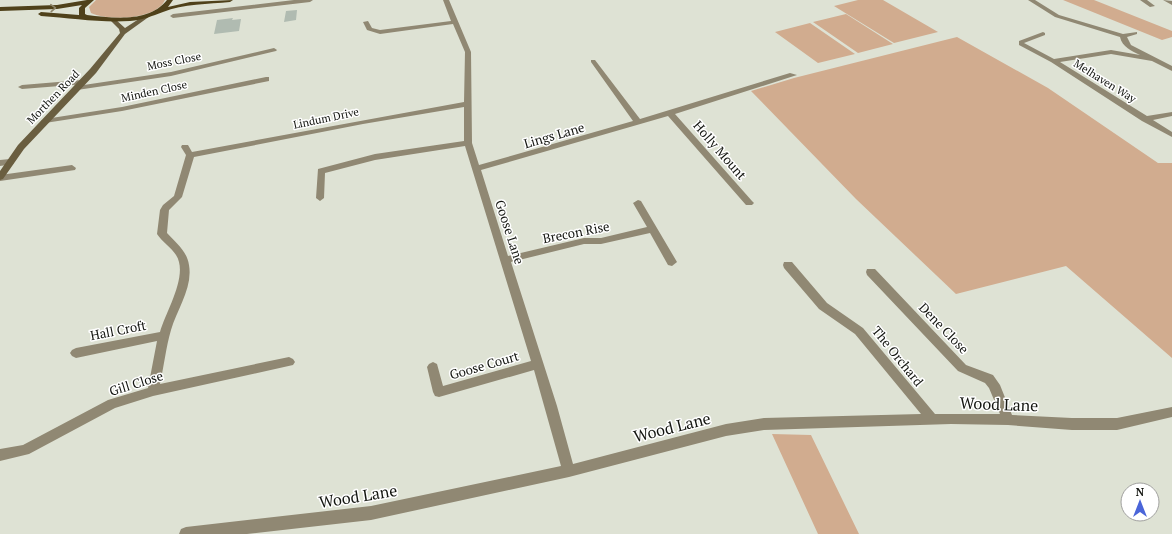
<svg xmlns="http://www.w3.org/2000/svg" width="1172" height="534" viewBox="0 0 1172 534" font-family="'PT Serif',serif">
  <style>
    .green { fill: #d1ac8f }
    .building { fill: #b0bbb1 }
    .lines { fill: none; stroke-linecap: round; stroke-linejoin: round }
    .minor { fill: #908873; fill-rule: evenodd }
    .secondary { fill: #6a5e40; fill-rule: evenodd }
    .primary { fill: #4f411a; fill-rule: evenodd }
    .oneway { stroke: #8d846a }
    .labels { text-anchor: middle; dominant-baseline: central; stroke-width: 3; stroke-linejoin: round; paint-order: stroke }
    .far-street-label { font-size: 11px; fill: #131510; stroke: #fff }
    .street-label { font-size: 13px; fill: #131510; stroke: #fff }
    .near-street-label { font-size: 16px; fill: #131510; stroke: #fff }
  </style>
  <rect width="100%" height="100%" fill="#dee2d4"/>
  <path class="green" d="M 96,0 L 165,0 C 156,20 108,21 91,13 L 89,7 Z
    M 858,0 L 883,0 L 938,32 L 894,43 L 834,6 Z
    M 1063,0 L 1094,0 L 1172,31 L 1172,37 L 1162,40 Z
    M 846,14 L 893,44 L 858,53 L 813,22 Z
    M 810,23 L 855,54 L 818,63 L 775,32 Z
    M 957,37 L 1048,88 L 1158,163 L 1172,163 L 1172,358 L 1066,266 L 956,294 L 856,199 L 751,91 L 794,78 Z
    M 772,434 L 811,435 L 859,534 L 818,534 Z"/>
  <path class="building" d="M 297,10 L 296,20 L 284,22 L 286,11 Z
    M 233,18 L 232,20 L 241,19 L 239,31 L 214,34 L 217,20 Z"/>
  <g class="lines">
    <path class="minor" d="M 294,0 L 313,0 L 310,2 L 173,18 L 170,16 L 173,14 Z
      M 443,0 L 449,0 L 471,52 L 472,143 L 479,165 L 633,121 L 591,62 L 591,60 L 595,60 L 640,119 L 790,73 L 797,75 L 675,114 L 752,201 L 754,203 L 752,205 L 746,205 L 668,116 L 481,170 L 508,256 L 584,238 L 601,238 L 647,227 L 633,203 L 638,200 L 641,201 L 677,262 L 672,266 L 668,265 L 650,233 L 601,244 L 584,244 L 511,262 L 557,406 L 573,464 L 726,424 L 764,418 L 921,414 L 855,334 L 819,309 L 784,268 L 783,265 L 784,262 L 792,262 L 827,303 L 863,328 L 935,414 L 1000,414 L 989,388 L 985,383 L 958,371 L 867,275 L 866,272 L 867,269 L 875,269 L 966,365 L 993,375 L 1000,385 L 1012,415 L 1072,418 L 1117,418 L 1172,407 L 1172,417 L 1117,430 L 1072,430 L 1008,425 L 951,424 L 764,430 L 726,436 L 569,477 L 371,520 L 247,534 L 179,534 L 181,529 L 186,527 L 371,506 L 561,466 L 534,370 L 439,397 L 435,396 L 433,392 L 427,367 L 429,364 L 433,362 L 437,364 L 443,386 L 531,361 L 465,146 L 375,160 L 325,173 L 324,198 L 320,201 L 316,198 L 318,169 L 375,154 L 464,141 L 464,107 L 363,124 L 194,157 L 182,197 L 169,210 L 167,233 C 176,243 187,251 189,265 C 193,288 177,309 171,330 C 166,347 164,366 160,384 L 289,357 L 293,359 L 295,362 L 293,365 L 153,396 L 115,408 L 29,454 L 0,461 L 0,449 L 23,445 L 108,400 L 148,388 L 157,341 L 76,358 L 72,356 L 70,353 L 72,350 L 76,348 L 160,332 C 166,311 189,275 176,255 C 171,247 162,242 157,234 L 160,210 L 163,205 L 174,196 L 186,155 L 181,147 L 182,145 L 188,145 L 192,152 L 464,102 L 465,52 L 453,24 L 380,34 L 367,30 L 363,22 L 368,21 L 372,28 L 380,30 L 451,21 Z
      M 1028,0 L 1035,0 L 1059,15 L 1123,34 L 1137,32 L 1137,34 L 1127,37 L 1131,45 L 1172,66 L 1172,71 L 1152,61 L 1111,54 L 1060,62 L 1147,116 L 1172,112 L 1172,116 L 1153,120 L 1172,132 L 1172,137 L 1142,121 L 1051,62 L 1019,45 L 1019,41 L 1043,32 L 1045,33 L 1045,35 L 1024,43 L 1054,59 L 1111,50 L 1140,55 C 1132,51 1122,47 1120,37 L 1055,17 Z
      M 1140,0 L 1147,0 L 1155,6 L 1150,7 Z
      M 1163,0 L 1172,1 L 1172,5 Z
      M 274,48 L 277,50 L 276,51 L 171,76 L 77,90 L 73,88 L 77,86 L 171,72 Z
      M 266,77 L 269,77 L 269,81 L 122,111 L 45,123 L 41,121 L 45,119 L 122,107 Z
      M 82,80 L 86,82 L 85,84 L 22,89 L 18,87 L 22,85 Z
      M 10,159 L 14,162 L 13,164 L 0,166 L 0,160 Z
      M 72,165 L 76,168 L 75,170 L 0,181 L 0,175 Z"/>
    <path class="secondary" d="M 145,15 L 150,16 L 125,34 L 96,73 L 24,149 L 3,179 L 0,180 L 0,171 L 18,145 L 90,69 L 120,33 L 119,29 L 111,21 L 111,19 L 115,19 L 125,28 Z"/>
    <path class="primary" d="M 87,0 L 94,0 L 85,8 L 85,14 L 87,15 C 113,18 149,23 167,0 L 173,0 L 168,7 L 190,2 L 233,0 L 230,2 C 209,4 183,4 163,12 C 152,16 143,20 130,21 C 101,23 70,18 41,16 L 38,14 L 41,12 L 79,15 L 79,8 L 82,5 L 57,9 L 0,11 L 0,7 L 57,5 Z"/>
  </g>
  <defs><path id="oneway-chevron" d="M-2-3.5L2.5 0L-2 3.5" fill="none" stroke-width="1.6" stroke-linecap="round" stroke-linejoin="round"/></defs>
  <use class="oneway" href="#oneway-chevron" transform="translate(53 8) rotate(-3)"/>
  <g class="labels">
    <g class="far-street-label">
      <text transform="translate(174 61) rotate(-11)">Moss Close</text>
      <text transform="translate(1105 81) rotate(32)">Melhaven Way</text>
      <text transform="translate(154 91) rotate(-12)">Minden Close</text>
      <text transform="translate(53 97) rotate(-46)">Morthen Road</text>
      <text transform="translate(326 118) rotate(-12)">Lindum Drive</text>
    </g>
    <g class="street-label">
      <text transform="translate(554 135) rotate(-16)">Lings Lane</text>
      <text transform="translate(720 150) rotate(49)">Holly Mount</text>
      <text transform="translate(510 232) rotate(72)">Goose Lane</text>
      <text transform="translate(576 232) rotate(-11)">Brecon Rise</text>
      <text transform="translate(944 328) rotate(46)">Dene Close</text>
      <text transform="translate(118 330) rotate(-11)">Hall Croft</text>
      <text transform="translate(898 356) rotate(51)">The Orchard</text>
      <text transform="translate(484 365) rotate(-16)">Goose Court</text>
      <text transform="translate(136 383) rotate(-17)">Gill Close</text>
    </g>
    <g class="near-street-label">
      <text transform="translate(999 404) rotate(2)">Wood Lane</text>
      <text transform="translate(672 427) rotate(-14)">Wood Lane</text>
      <text transform="translate(358 496) rotate(-9)">Wood Lane</text>
    </g>
  </g>
  <g transform="translate(1140 502)"><circle r="19" fill="#ffffff" stroke="#a1a19f"/>
  <path d="M0-3L7 15L0 10L-7 15Z" fill="#4a65d9"/>
  <text y="-6" font-size="11" font-weight="bold" text-anchor="middle" fill="#131510">N</text>
  </g>
</svg>
